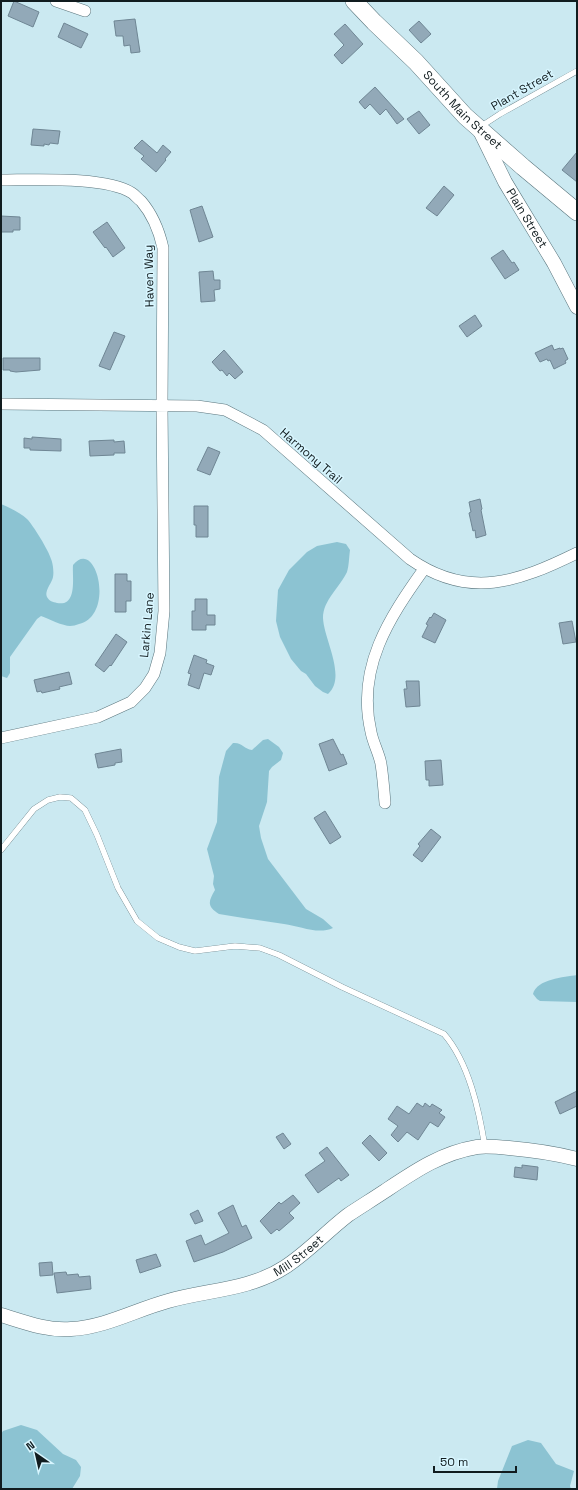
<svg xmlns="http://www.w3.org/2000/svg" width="578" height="1490" viewBox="0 0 578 1490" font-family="'Space Grotesk',sans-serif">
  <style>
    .green { fill: #8cc3d2 }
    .building { fill: #92a9b8; stroke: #6f8694 }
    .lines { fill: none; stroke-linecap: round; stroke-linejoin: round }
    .service-casing { stroke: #5a757d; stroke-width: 6 }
    .minor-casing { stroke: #5a757d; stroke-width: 12 }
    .tertiary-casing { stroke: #5a757d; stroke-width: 15 }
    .primary-casing { stroke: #5a757d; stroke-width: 18 }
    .service { stroke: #fff; stroke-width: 5.5 }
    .minor { stroke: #fff; stroke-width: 11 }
    .tertiary { stroke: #fff; stroke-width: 14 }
    .primary { stroke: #fff; stroke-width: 17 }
    .labels { text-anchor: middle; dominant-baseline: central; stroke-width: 3; stroke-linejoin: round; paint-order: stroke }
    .street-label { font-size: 12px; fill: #111c1f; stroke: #d8f6ff }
  </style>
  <rect width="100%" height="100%" fill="#cbe9f1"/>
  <path class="green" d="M 1,504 C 10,508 21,513 27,519 C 33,525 49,551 51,559 C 53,563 54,573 53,577 C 52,583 44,591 47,597 C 49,601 53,602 57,603 C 78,607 72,576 73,565 C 96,536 116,615 79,624 C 76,625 73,626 70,626 C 63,626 49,619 41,616 L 37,619 L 10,657 L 10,673 L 7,678 L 1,676 Z
    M 337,542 L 346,544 L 350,550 C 349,557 349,566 347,572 C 340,587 323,600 323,618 C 324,640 347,677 328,694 L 323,692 L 315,686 L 306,674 L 301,671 L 291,659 L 280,637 L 276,621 L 278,590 L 289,570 L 307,552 L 317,546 Z
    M 268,739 L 279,747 L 283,753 L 281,760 L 272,767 L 269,771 L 267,802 L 259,826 L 261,838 L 268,859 L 306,909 L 323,919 L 333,928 C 318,935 300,926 284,924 C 262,920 240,918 219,914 C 207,906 208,902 215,890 L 213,884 L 214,876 L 207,849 L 217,822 L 219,777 L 226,751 L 233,743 C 242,742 244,749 252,750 L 263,740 Z
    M 577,975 L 577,1002 L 540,1001 L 537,999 L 533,994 C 537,979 564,977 577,975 Z
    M 21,1425 L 37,1430 L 63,1454 L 76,1460 L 81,1467 L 80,1476 L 72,1489 L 1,1489 L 1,1434 L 3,1431 Z
    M 528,1440 L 541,1443 L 556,1464 L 574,1471 L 570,1486 L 571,1489 L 497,1489 L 498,1481 L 512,1446 Z"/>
  <path class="building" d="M 14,1 L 39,12 L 33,27 L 8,16 Z
    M 135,19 L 140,52 L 131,53 L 130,45 L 124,46 L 123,36 L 116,36 L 114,21 Z
    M 419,21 L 431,34 L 421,43 L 409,30 Z
    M 64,23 L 88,34 L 81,48 L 58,37 Z
    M 345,24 L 363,44 L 342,64 L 334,55 L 344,45 L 334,34 Z
    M 375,87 L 404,119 L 397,124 L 386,109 L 380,115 L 370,104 L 365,109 L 359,102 Z
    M 419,111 L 430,125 L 419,134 L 407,119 Z
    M 33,129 L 60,131 L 58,144 L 50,143 L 49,145 L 44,144 L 44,146 L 31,145 Z
    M 142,140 L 157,153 L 163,145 L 171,152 L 165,159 L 166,160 L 156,172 L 141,159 L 144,156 L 134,148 Z
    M 577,152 L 577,182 L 562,170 Z
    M 444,186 L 454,195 L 437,216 L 426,208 Z
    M 202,206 L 213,237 L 199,242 L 190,210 Z
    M 1,216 L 20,217 L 20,230 L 13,230 L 13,232 L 1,232 Z
    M 107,222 L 125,248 L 113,257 L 106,247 L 105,248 L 93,232 Z
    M 503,250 L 512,263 L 514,262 L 519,270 L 505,279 L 491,258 Z
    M 213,271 L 214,280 L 220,280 L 220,289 L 214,290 L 215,301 L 201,302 L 199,272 Z
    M 475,315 L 482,326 L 467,337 L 459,326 Z
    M 114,332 L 125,336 L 110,370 L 99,366 Z
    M 552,345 L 554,350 L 560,348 L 560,349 L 563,348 L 568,359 L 565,361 L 566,363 L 554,369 L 550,360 L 548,361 L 547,359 L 540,362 L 535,353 Z
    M 224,350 L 243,372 L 235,379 L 229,373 L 227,376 L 222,370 L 220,371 L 212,362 Z
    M 3,358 L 40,358 L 40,370 L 16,372 L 10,371 L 10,370 L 3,370 Z
    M 32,437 L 61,439 L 61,451 L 30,450 L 30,448 L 24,448 L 24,438 L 32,439 Z
    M 114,440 L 114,442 L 124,441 L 125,453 L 114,453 L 114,455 L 90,456 L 89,441 Z
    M 208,447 L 220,452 L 210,475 L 197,470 Z
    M 480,499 L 482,509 L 481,510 L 486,535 L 476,538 L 475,530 L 473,531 L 469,513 L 471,512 L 469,502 Z
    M 194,506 L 208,506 L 208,537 L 196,537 L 196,525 L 194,525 Z
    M 115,574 L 127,574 L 127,581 L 131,581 L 131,601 L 126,601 L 126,612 L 115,612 Z
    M 195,599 L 207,599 L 207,615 L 215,615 L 215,625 L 206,625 L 206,630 L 192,630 L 192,611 L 195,611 Z
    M 434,613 L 446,620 L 435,643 L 422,637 L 428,625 L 426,624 L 430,617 L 431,618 Z
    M 572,621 L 576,642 L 563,644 L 559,623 Z
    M 116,634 L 127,642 L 111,666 L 110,665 L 104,672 L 95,665 Z
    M 194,655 L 207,660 L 206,663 L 214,666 L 211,675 L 204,673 L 199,689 L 188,685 L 191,674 L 188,673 Z
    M 69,672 L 72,684 L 59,687 L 60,689 L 42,693 L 41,691 L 37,692 L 34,680 Z
    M 406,681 L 419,681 L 420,706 L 406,707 L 404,689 L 407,689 Z
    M 333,739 L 341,755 L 343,754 L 347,764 L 329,771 L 319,744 Z
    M 121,749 L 122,762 L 115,763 L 115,765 L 98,768 L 95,754 Z
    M 441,760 L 443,785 L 429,786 L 429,780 L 426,780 L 425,761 Z
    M 325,811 L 341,837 L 330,844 L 314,818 Z
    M 431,829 L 441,837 L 422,862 L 413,855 L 420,846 L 418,844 Z
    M 577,1091 L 577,1106 L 560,1114 L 555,1102 Z
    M 417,1103 L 423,1107 L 425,1103 L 430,1107 L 432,1104 L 442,1110 L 439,1113 L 445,1117 L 438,1127 L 430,1122 L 418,1140 L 407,1132 L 398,1142 L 391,1135 L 398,1126 L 388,1119 L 397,1106 L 409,1114 Z
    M 283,1133 L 291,1144 L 284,1149 L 276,1137 Z
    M 370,1135 L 387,1153 L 379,1161 L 362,1143 Z
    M 327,1147 L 349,1175 L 341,1181 L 339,1178 L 318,1193 L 305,1175 L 325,1161 L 319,1153 Z
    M 522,1165 L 538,1167 L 537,1180 L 514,1177 L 515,1167 L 522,1168 Z
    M 293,1195 L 300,1203 L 289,1213 L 294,1218 L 279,1231 L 277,1229 L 271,1234 L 260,1221 L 279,1202 L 281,1204 Z
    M 233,1205 L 242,1227 L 246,1225 L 252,1238 L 223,1252 L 194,1262 L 186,1241 L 201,1235 L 205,1245 L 229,1233 L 218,1213 Z
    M 198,1210 L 203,1221 L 195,1224 L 190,1214 Z
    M 156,1254 L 161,1266 L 140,1273 L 136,1260 Z
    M 52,1262 L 53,1275 L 40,1276 L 39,1263 Z
    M 66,1272 L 67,1275 L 78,1274 L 79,1277 L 90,1276 L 91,1289 L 57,1293 L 54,1273 Z"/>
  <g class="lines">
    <g class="service-casing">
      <path id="service" d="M 480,127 L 500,114 L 577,71
        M 1,850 L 34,809 L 48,800 L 60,797 L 71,798 L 85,810 L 97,835 L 118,888 L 137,921 L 158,938 L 179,947 L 195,951 L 235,946 L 260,948 L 279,955 L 342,987 L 444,1034 C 469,1063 479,1110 485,1147"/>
    </g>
    <g class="minor-casing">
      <path id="minor" d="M 56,1 L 85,11
        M 1,180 C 33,180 106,176 132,193 C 135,195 138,199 141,201 C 153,215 159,230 163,248 L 162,406 L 164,611 L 160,653 L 154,674 L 145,688 L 131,702 L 98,717 L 1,738
        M 1,404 L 197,406 L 225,410 L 263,430 L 410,559 C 469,600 518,582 577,553
        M 385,803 C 384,790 383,777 381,764 C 379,753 373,743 371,732 C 356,668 389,618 424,569"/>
    </g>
    <g class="tertiary-casing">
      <g id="tertiary">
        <path id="s1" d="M 480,131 L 505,182 L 554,263 L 577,307"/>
        <path id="s2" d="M 1,1315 C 24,1322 47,1331 71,1329 C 106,1327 135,1310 168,1301 C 206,1290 250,1290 285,1267 C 308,1252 326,1232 348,1215 C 360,1207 373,1199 385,1191 C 415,1171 441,1153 477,1147 C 487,1146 499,1147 509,1148 C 532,1150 554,1153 577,1159"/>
      </g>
    </g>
    <g class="primary-casing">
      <g id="primary">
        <path id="s3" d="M 354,1 L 374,22 L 416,62 L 465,116 L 523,167 L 577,212"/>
      </g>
    </g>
    <use href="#service" class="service"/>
    <use href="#minor" class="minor"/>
    <use href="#tertiary" class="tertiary"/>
    <use href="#primary" class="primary"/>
  </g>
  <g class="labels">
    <g class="street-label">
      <text transform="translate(522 90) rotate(-30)">Plant Street</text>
      <text stroke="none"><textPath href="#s3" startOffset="154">South Main Street</textPath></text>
      <text stroke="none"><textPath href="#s1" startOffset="99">Plain Street</textPath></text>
      <text transform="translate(149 276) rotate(-91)">Haven Way</text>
      <text transform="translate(311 456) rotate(41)">Harmony Trail</text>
      <text transform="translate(147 625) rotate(-85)">Larkin Lane</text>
      <text stroke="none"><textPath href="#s2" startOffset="313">Mill Street</textPath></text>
    </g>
  </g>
  <rect width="578" height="1490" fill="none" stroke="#111c1f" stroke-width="4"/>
  <g transform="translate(36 1454) rotate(326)" stroke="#d8f6ff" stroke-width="3" paint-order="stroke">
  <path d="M0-3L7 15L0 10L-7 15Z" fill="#111c1f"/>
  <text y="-6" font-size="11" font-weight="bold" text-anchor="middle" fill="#111c1f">N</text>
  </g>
  <path d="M434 1466v6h82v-6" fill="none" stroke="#111c1f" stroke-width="2"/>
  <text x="440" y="1466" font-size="12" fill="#111c1f" stroke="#d8f6ff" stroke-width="3" paint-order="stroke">50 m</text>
</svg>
